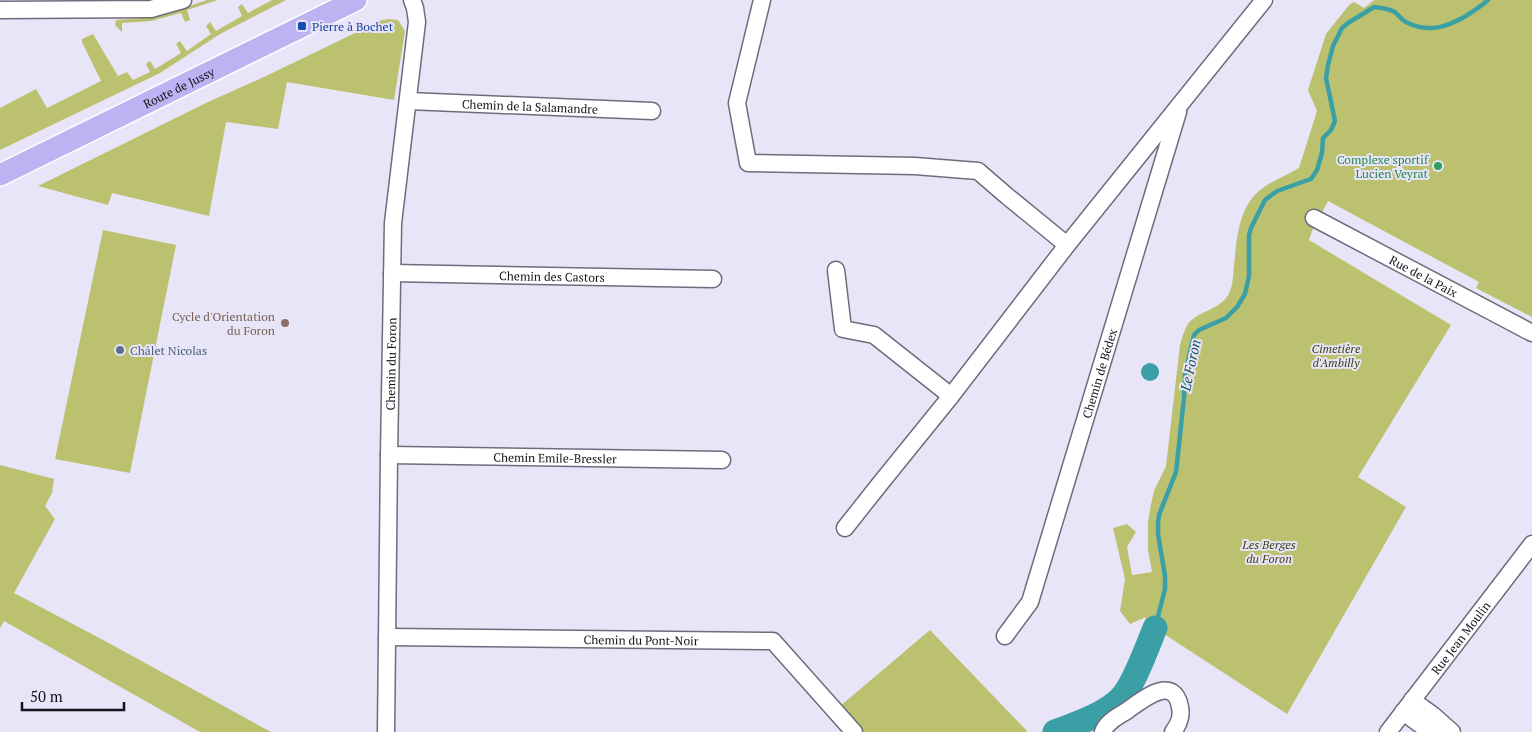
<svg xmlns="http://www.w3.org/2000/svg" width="1532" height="732" viewBox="0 0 1532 732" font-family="'PT Serif',serif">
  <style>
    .green { fill: #bcc170 }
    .water { fill: #3aa0a6 }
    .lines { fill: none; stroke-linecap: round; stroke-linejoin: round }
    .stream { stroke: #3aa0a6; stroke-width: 4.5 }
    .river { stroke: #3aa0a6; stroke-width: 25 }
    .minor-casing { stroke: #6e6c7c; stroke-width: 19 }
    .major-casing { stroke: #fff; stroke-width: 24 }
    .minor { stroke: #fff; stroke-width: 16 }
    .major { stroke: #bcb3f2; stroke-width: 21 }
    .transit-dot { fill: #1a4fb4; stroke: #e7e5f7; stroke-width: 2 }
    .leisure-dot { fill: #2e9e5b; stroke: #e7e5f7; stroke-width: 2 }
    .education-dot { fill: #8d6e63; stroke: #e7e5f7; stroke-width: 2 }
    .service-dot { fill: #5c6f8a; stroke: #e7e5f7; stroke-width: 2 }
    .labels { text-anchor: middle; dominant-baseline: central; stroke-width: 4; stroke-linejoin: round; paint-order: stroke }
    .transit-label { font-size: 12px; fill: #164399; stroke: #e7e5f7; text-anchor: start }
    .street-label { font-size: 12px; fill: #141319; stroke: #e7e5f7 }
    .leisure-label { font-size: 12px; fill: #27864d; stroke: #e7e5f7; text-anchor: end }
    .education-label { font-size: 12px; fill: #785e54; stroke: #e7e5f7; text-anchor: end }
    .park-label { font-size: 12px; font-style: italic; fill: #3c3e18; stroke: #e7e5f7 }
    .service-label { font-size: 12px; fill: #4e5e75; stroke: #e7e5f7; text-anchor: start }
    .water-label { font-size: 14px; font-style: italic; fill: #154f53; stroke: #e7e5f7 }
  </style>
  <rect width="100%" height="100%" fill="#e7e5f7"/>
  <path class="green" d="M 207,0 L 218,0 L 187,10 L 190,20 L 185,22 L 181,13 L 151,21 L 122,23 L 122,32 L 115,25 L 116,20 L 157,17 Z
    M 272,0 L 286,0 L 220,34 L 160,73 L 0,150 L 0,108 L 36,89 L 47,108 L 101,81 L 82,42 L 82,39 L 93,34 L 118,76 L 127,72 L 133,80 L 150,72 L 146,64 L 150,61 L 155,69 L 181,53 L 176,44 L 180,41 L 187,51 L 211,34 L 206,26 L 210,22 L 216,31 L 242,16 L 238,7 L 242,4 L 248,13 Z
    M 1374,0 L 1532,0 L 1532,317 L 1476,288 L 1479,282 L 1328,201 L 1312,231 L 1309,240 L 1451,325 L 1358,477 L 1406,507 L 1287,714 L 1161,632 L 1157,630 L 1142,629 L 1146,617 L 1130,624 L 1120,611 L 1125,579 L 1113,528 L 1127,524 L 1136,532 L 1127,547 L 1132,575 L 1152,572 L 1148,550 L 1148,522 L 1151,504 L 1154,491 L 1166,466 L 1180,345 C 1182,338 1184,330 1188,324 C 1197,312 1217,310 1226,298 C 1233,290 1233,276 1234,265 C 1237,240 1238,209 1259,191 C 1266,184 1289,174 1299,168 L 1317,111 L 1308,90 L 1326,34 L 1349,5 L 1354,2 L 1364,8 Z
    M 389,19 L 398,20 L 405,31 L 394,100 L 287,82 L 278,129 L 226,122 L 209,216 L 112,193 L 108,205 L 38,186 L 208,102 L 266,76 L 382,20 Z
    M 103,230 L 176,245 L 130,473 L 55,459 Z
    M 0,465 L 54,479 L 52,493 L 45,506 L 55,519 L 14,593 L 105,641 L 271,732 L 200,732 L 4,621 L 0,628 Z
    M 930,630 L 1027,731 L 1027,732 L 860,732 L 839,707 Z"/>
  <path class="water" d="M1141 372a9 9 0 1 1 18 0a9 9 0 1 1-18 0Z"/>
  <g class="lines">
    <path class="stream" d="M 1155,628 L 1165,589 L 1165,576 L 1158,534 L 1158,523 L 1159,515 L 1176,472 L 1184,398 L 1185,374 L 1194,335 L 1199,330 L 1226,318 L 1237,307 L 1245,294 L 1249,276 L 1249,235 L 1251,228 L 1265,200 L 1277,191 L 1311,179 L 1317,170 L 1322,153 L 1323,138 L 1331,130 L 1335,121 L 1326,78 L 1328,65 L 1333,46 L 1342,28 L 1348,23 L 1374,7 C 1382,8 1390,8 1396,13 C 1400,17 1403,21 1408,23 C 1429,33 1447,27 1466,16 C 1473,11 1482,6 1488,0"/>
    <path class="river" d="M 1055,732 C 1076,724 1106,714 1121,698 C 1134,685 1147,647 1155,628"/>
    <g class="minor-casing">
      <g id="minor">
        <path d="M 762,0 L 737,103 L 748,163 L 915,166 L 978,171 L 1007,196 L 1067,245"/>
        <path d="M 0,10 L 151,9 L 183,0"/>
        <path id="s1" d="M 408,101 L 652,111"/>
        <path id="s2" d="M 1314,218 L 1532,333"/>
        <path d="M 836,270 L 843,329 L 874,335 L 951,396"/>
        <path id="s3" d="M 392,273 L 713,279"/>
        <path id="s4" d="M 389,455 L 722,460"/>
        <path d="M 845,528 L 879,485 L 951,396 L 1067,245 L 1264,0"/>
        <path id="s5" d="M 1005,636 L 1030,602 L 1178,112"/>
        <path id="s6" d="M 387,637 L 773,641 L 854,732"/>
        <path d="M 1412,700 L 1434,716 L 1452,732"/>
        <path d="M 1403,712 L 1425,728 L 1439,732"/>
        <path id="s7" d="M 386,732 L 389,455 L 393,223 L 417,22 L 415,8 L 412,0"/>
        <path d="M 1103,732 C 1107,721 1119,716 1128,710 C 1143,699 1174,674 1180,707 C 1182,717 1179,724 1173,732"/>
        <path id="s8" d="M 1388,732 L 1532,544"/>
      </g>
    </g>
    <g class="major-casing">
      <g id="major">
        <path id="s9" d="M 0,175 L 356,0"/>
      </g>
    </g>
    <use href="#minor" class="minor"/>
    <use href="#major" class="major"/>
  </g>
  <rect class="transit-dot" x="297" y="21" width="10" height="10" rx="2.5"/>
  <circle class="leisure-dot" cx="1438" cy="166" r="5"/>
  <circle class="education-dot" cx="285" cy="323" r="5"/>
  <circle class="service-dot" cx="120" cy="350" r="5"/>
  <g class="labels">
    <g class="transit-label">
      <text x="312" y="26">Pierre à Bochet</text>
    </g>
    <g class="street-label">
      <text stroke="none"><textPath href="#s9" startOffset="199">Route de Jussy</textPath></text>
      <text stroke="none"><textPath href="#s1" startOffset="122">Chemin de la Salamandre</textPath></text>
      <text stroke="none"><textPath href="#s2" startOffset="124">Rue de la Paix</textPath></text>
      <text stroke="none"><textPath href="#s3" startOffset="160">Chemin des Castors</textPath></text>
      <text stroke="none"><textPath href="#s7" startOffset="368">Chemin du Foron</textPath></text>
      <text stroke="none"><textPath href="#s5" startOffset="281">Chemin de Bédex</textPath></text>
      <text stroke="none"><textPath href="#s4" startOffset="166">Chemin Emile-Bressler</textPath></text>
      <text stroke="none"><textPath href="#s8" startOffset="119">Rue Jean Moulin</textPath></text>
      <text stroke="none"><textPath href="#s6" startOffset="254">Chemin du Pont-Noir</textPath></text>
    </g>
    <g class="leisure-label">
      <text x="1428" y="159">Complexe sportif<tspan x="1428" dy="14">Lucien Veyrat</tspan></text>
    </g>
    <g class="education-label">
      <text x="275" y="316">Cycle d'Orientation<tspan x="275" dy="14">du Foron</tspan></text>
    </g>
    <g class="park-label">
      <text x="1336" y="348">Cimetière<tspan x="1336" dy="14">d'Ambilly</tspan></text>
      <text x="1269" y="544">Les Berges<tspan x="1269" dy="14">du Foron</tspan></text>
    </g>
    <g class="service-label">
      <text x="130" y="350">Châlet Nicolas</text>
    </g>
    <g class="water-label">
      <text transform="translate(1190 365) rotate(-78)">Le Foron</text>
    </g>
  </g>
  <path d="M22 702v8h102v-8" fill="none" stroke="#141319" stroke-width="2.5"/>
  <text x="30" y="702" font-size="15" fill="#141319" stroke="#e7e5f7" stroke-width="4" paint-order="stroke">50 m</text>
</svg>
